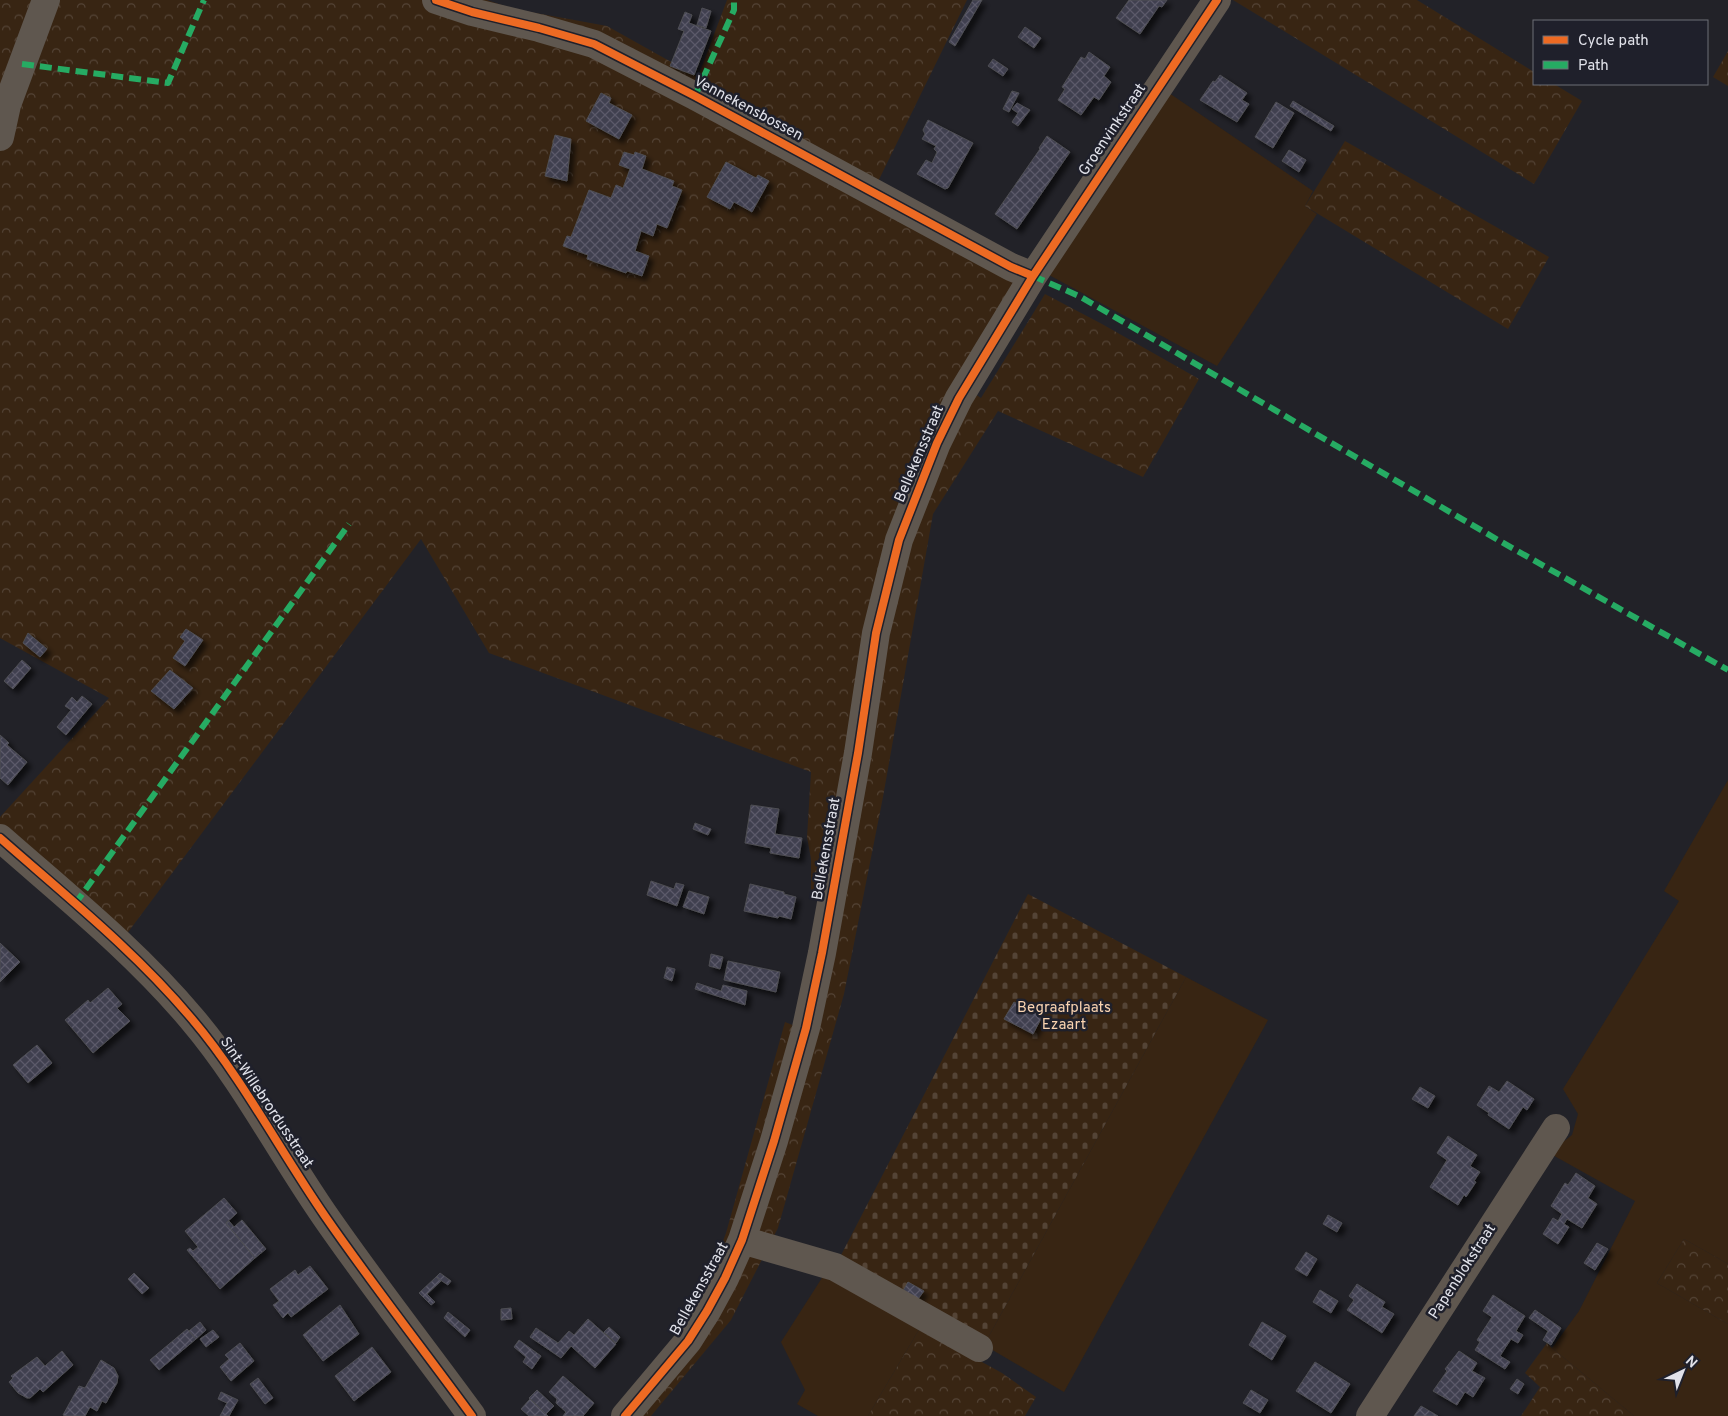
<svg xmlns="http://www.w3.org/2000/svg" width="1728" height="1416" viewBox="0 0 1728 1416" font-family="Overpass,sans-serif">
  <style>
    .green { fill: #382513 }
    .forest { fill: url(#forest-crowns) }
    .cemetery { fill: url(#cemetery-stones) }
    .building { fill: url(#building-cross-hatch); stroke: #4e4e53; filter: url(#shadow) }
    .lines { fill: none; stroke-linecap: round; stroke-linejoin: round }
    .minor { stroke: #5f574f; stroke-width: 28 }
    .quiet { stroke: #26ab63; stroke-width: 6; stroke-dasharray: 12 6; stroke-linecap: butt }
    .cycleway-casing { stroke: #1f202b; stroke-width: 11 }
    .cycleway { stroke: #ed6a23; stroke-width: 8 }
    .labels { text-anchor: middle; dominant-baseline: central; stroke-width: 5; stroke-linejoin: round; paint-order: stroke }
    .street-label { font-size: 15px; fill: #e1e2ea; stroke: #1f202b }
    .park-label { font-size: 15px; fill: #f9d3b0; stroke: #1f202b }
  </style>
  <defs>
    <pattern id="forest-crowns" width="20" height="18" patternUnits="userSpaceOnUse" patternTransform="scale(1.25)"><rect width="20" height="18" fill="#382513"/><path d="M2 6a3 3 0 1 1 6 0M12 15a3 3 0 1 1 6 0" fill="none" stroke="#544436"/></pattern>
    <pattern id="cemetery-stones" width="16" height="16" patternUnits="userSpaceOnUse" patternTransform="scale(1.25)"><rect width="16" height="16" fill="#382513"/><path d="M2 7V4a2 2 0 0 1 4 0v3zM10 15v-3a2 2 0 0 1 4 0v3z" fill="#544436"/></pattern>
    <pattern id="building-cross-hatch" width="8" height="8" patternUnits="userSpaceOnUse" patternTransform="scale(1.25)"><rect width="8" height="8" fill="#403f50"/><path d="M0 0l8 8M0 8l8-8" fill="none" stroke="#5b5a69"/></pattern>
    <filter id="shadow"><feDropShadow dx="4.5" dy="4.5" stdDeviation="2.5" flood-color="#0009"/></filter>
  </defs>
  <rect width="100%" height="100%" fill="#222228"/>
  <path class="green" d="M 1169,93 L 1313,191 L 1305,206 L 1317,214 L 1217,366 L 1049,275 Z
    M 1728,780 L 1728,1264 L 1684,1239 L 1657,1283 L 1728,1324 L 1728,1416 L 1634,1416 L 1552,1348 L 1579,1311 L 1635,1201 L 1549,1153 L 1572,1135 L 1578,1114 L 1563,1089 L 1679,901 L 1664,891 Z
    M 1186,977 L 1268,1020 L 1064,1392 L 984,1345 Z
    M 827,1270 L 920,1328 L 868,1416 L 818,1416 L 797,1404 L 805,1390 L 781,1342 Z"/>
  <path class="forest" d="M 0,0 L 487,0 L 514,9 L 607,26 L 698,77 L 727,0 L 967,0 L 867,204 L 1015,280 L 955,380 L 981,398 L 1045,294 L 1102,324 L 1199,379 L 1143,477 L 998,411 L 933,514 L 883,797 L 844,994 L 778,1228 L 731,1320 L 651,1416 L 636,1416 L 702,1296 L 726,1233 L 785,1022 L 795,1026 L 820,898 L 811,895 L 811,859 L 807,837 L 811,772 L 489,653 L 421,539 L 123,939 L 0,829 L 0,817 L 109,698 L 0,638 Z
    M 1233,0 L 1417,0 L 1534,72 L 1534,84 L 1554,84 L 1582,101 L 1534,184 Z
    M 1728,51 L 1728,86 L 1713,77 Z
    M 1345,141 L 1549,257 L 1508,329 L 1305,206 Z
    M 1684,1239 L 1728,1264 L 1728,1324 L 1657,1283 Z
    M 920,1328 L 1002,1373 L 1036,1397 L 1025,1416 L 868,1416 Z
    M 1547,1343 L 1552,1348 L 1634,1416 L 1521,1416 L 1540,1387 L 1525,1373 Z"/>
  <path class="cemetery" d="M 1028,894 L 1186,977 L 984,1345 L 838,1261 Z"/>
  <path class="building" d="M 973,0 L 982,0 L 955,46 L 949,42 Z
    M 1129,0 L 1167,0 L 1162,7 L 1159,6 L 1140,34 L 1116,18 Z
    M 702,8 L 711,11 L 706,28 L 697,25 Z
    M 685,12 L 692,15 L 689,23 L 711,31 L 694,75 L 670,66 L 684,31 L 678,29 Z
    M 1025,27 L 1041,38 L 1034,48 L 1018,37 Z
    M 1089,52 L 1110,67 L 1104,76 L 1111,82 L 1099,100 L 1094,97 L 1081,115 L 1058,100 L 1065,89 L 1062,87 L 1081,57 L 1085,59 Z
    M 993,59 L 1008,69 L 1003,76 L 988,66 Z
    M 1220,75 L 1247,93 L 1242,100 L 1249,104 L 1237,122 L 1200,100 L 1213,81 L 1215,82 Z
    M 1012,91 L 1019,93 L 1009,112 L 1003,109 Z
    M 601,93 L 611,98 L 609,103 L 632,115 L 619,139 L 586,121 Z
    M 1293,101 L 1334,126 L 1331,131 L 1290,106 Z
    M 1276,102 L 1294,113 L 1273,148 L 1255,137 Z
    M 1017,103 L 1030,110 L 1018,126 L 1012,122 L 1018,113 L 1012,109 Z
    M 928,120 L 973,143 L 948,188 L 945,189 L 917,174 L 926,160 L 932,163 L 937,152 L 934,149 L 936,146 L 922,139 L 925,134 L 923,130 Z
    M 555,135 L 571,139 L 567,181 L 545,176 Z
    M 1047,136 L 1070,152 L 1017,229 L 995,214 L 1040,149 L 1039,148 Z
    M 1289,150 L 1306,160 L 1299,172 L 1282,161 Z
    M 624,152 L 634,155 L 635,152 L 646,156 L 642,169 L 674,181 L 672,186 L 682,190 L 667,228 L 657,224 L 653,236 L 641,231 L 635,251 L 649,256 L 642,276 L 627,271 L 626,273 L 587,259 L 588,255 L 563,246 L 567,236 L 571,237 L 589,190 L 611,198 L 616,185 L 623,188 L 630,169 L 619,165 Z
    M 726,162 L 756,178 L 758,175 L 769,181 L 752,212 L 734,202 L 730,209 L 707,197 Z
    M 186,629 L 203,640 L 185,666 L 173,658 L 185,641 L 180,637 Z
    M 28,633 L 47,649 L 40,657 L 23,643 Z
    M 22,660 L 31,668 L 13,689 L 4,681 Z
    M 170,670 L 193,688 L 174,709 L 151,691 Z
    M 82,696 L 92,704 L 66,735 L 57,727 L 71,710 L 65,706 L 72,697 L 77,702 Z
    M 0,735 L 9,743 L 7,745 L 27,762 L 8,785 L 0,778 Z
    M 751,805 L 779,809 L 775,834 L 802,838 L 799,858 L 770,853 L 771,848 L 745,843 Z
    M 695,823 L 711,829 L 708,835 L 693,829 Z
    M 651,881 L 674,889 L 676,883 L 684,885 L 677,906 L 647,895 Z
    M 750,884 L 784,892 L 784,894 L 796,897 L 791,919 L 779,916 L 778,918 L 744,911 Z
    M 689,891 L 709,897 L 704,914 L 683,907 Z
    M 0,943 L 20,962 L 0,982 Z
    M 711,954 L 723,957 L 720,969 L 709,966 Z
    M 728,961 L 780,972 L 776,992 L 724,980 Z
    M 667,967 L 675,969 L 672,981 L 664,978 Z
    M 697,983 L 721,991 L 723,985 L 747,991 L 745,1005 L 695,989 Z
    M 108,988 L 122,1004 L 117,1008 L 130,1021 L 93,1053 L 65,1020 L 88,1000 L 90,1003 Z
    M 1014,1002 L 1042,1017 L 1033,1034 L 1004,1019 Z
    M 37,1045 L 52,1063 L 28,1083 L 13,1065 Z
    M 1507,1081 L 1534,1099 L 1527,1110 L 1523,1107 L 1509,1129 L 1488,1115 L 1489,1113 L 1477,1105 L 1489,1086 L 1499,1092 Z
    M 1420,1087 L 1435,1096 L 1428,1108 L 1412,1099 Z
    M 1448,1136 L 1477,1155 L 1470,1166 L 1480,1172 L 1474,1181 L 1476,1182 L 1466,1197 L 1464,1195 L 1458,1205 L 1430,1187 L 1447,1160 L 1437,1153 Z
    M 1576,1173 L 1595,1186 L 1588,1198 L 1597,1204 L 1582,1228 L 1567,1219 L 1564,1224 L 1569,1227 L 1558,1244 L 1543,1234 L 1553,1218 L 1558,1221 L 1562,1214 L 1551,1206 L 1565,1183 L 1568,1185 Z
    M 224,1198 L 237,1213 L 226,1223 L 255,1258 L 220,1289 L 187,1250 L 190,1248 L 193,1251 L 198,1247 L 185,1231 Z
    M 1328,1215 L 1342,1223 L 1337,1232 L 1323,1224 Z
    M 242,1220 L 266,1249 L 255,1258 L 226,1223 L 229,1221 L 234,1227 Z
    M 1597,1243 L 1608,1249 L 1595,1270 L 1584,1263 Z
    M 1306,1252 L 1317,1259 L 1307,1276 L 1295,1269 Z
    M 310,1266 L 328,1289 L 291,1317 L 288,1313 L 283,1318 L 273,1305 L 279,1301 L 270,1289 L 295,1270 L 298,1275 Z
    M 134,1273 L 149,1288 L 142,1294 L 128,1279 Z
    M 440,1273 L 451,1281 L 448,1285 L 436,1277 Z
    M 436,1277 L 441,1281 L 427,1294 L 435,1302 L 431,1305 L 419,1293 Z
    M 908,1282 L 924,1291 L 918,1299 L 903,1291 Z
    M 1357,1284 L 1385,1302 L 1382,1307 L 1394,1314 L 1382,1333 L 1347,1310 L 1354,1300 L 1349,1296 Z
    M 1320,1290 L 1338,1301 L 1331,1313 L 1313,1302 Z
    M 1493,1295 L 1525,1316 L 1516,1331 L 1523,1335 L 1518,1343 L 1511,1339 L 1500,1356 L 1510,1362 L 1505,1369 L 1475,1350 L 1480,1342 L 1477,1340 L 1492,1317 L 1483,1311 Z
    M 340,1305 L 359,1334 L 323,1361 L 303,1335 Z
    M 511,1308 L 512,1319 L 501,1320 L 501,1309 Z
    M 1535,1310 L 1561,1328 L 1551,1345 L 1543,1340 L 1548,1331 L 1529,1318 Z
    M 448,1312 L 470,1330 L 465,1337 L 444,1318 Z
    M 588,1319 L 616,1344 L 595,1368 L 571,1346 L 561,1358 L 530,1337 L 536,1328 L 558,1343 L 569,1331 L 574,1335 Z
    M 200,1322 L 206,1330 L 196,1339 L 189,1331 Z
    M 1262,1322 L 1286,1336 L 1272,1360 L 1249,1345 Z
    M 609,1327 L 620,1337 L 616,1343 L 604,1332 Z
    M 187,1329 L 196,1339 L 159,1370 L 150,1360 Z
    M 213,1330 L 219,1337 L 206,1347 L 200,1339 Z
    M 519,1340 L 541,1356 L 532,1369 L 523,1362 L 526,1357 L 514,1347 Z
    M 240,1343 L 254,1361 L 231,1381 L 220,1367 L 229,1359 L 225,1355 Z
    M 372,1347 L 391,1372 L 354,1401 L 335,1376 Z
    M 62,1351 L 73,1365 L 43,1392 L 40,1389 L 30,1398 L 27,1398 L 18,1393 L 9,1382 L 13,1378 L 11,1376 L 37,1357 L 45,1366 Z
    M 1459,1351 L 1477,1363 L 1472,1371 L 1485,1378 L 1473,1397 L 1465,1392 L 1457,1405 L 1433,1391 L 1447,1371 L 1445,1369 Z
    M 101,1360 L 114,1368 L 118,1376 L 117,1383 L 106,1403 L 102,1401 L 97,1411 L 90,1407 L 85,1416 L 66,1416 L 63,1415 L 79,1386 L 85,1388 Z
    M 1315,1362 L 1350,1384 L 1331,1413 L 1296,1391 Z
    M 563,1376 L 594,1403 L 583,1416 L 563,1416 L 566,1412 L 556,1403 L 557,1399 L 549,1392 Z
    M 258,1378 L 273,1398 L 265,1404 L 250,1384 Z
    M 1517,1379 L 1524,1384 L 1518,1394 L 1510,1389 Z
    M 537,1390 L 554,1406 L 546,1414 L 529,1398 Z
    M 1251,1390 L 1268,1400 L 1260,1413 L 1243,1403 Z
    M 221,1392 L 238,1400 L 229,1416 L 220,1416 L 227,1403 L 218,1399 Z
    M 530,1399 L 546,1414 L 548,1416 L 529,1416 L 521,1409 Z
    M 1421,1406 L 1438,1416 L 1414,1416 Z"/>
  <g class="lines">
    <path class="minor" d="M 436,0 L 472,12 L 539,28 L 594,44 L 695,96 L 1011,267 L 1033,276
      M 0,137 L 7,105 L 46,0
      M 0,838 C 66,896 135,951 192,1019 C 243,1079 280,1151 325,1216 C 372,1284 423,1349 472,1416
      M 742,1240 L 835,1267 L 979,1348
      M 625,1416 L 688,1341 L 707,1311 L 725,1278 L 742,1240 L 774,1141 L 806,1028 L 822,953 L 858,753 L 876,633 L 899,540 L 937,443 L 959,398 L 1033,276 L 1217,0
      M 1370,1416 L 1556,1128"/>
    <path class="quiet" d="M 22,64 L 168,83 L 204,0
      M 695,96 L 734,10 L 734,0
      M 1033,276 L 1079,296 L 1498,540 L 1728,670
      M 75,904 L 349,524"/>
    <g class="cycleway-casing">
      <path id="cycleway" d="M 436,0 L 472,12 L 539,28 L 594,44 L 695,96 L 1011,267 L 1033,276
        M 0,838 C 66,896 135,951 192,1019 C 243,1079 280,1151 325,1216 C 372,1284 423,1349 472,1416
        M 625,1416 L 688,1341 L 707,1311 L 725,1278 L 742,1240 L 774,1141 L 806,1028 L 822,953 L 858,753 L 876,633 L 899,540 L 937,443 L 959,398 L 1033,276 L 1217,0"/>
    </g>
    <use href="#cycleway" class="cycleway"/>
  </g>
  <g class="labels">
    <g class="street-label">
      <text transform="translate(748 109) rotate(28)">Vennekensbossen</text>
      <text transform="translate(1113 130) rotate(-56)">Groenvinkstraat</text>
      <text transform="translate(920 454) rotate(-67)">Bellekensstraat</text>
      <text transform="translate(827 849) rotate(-80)">Bellekensstraat</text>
      <text transform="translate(266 1103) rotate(56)">Sint-Willebrordusstraat</text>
      <text transform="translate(1463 1272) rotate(-57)">Papenblokstraat</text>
      <text transform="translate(700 1289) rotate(-61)">Bellekensstraat</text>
    </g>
    <g class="park-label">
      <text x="1064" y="1008">Begraafplaats<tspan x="1064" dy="17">Ezaart</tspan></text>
    </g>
  </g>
  <rect x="1533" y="20" width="175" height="65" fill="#1f202b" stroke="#6d6e77"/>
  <rect x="1543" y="36" width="25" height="8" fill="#ed6a23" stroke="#6d6e77"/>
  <text x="1578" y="45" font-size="15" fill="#e1e2ea">Cycle path</text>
  <rect x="1543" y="61" width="25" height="8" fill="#26ab63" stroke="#6d6e77"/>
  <text x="1578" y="70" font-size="15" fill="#e1e2ea">Path</text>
  <g transform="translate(1683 1371) rotate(43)" stroke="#1f202b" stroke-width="4" paint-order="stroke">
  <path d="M0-4L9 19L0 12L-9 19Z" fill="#e1e2ea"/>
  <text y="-8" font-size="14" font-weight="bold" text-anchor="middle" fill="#e1e2ea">N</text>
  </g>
</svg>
